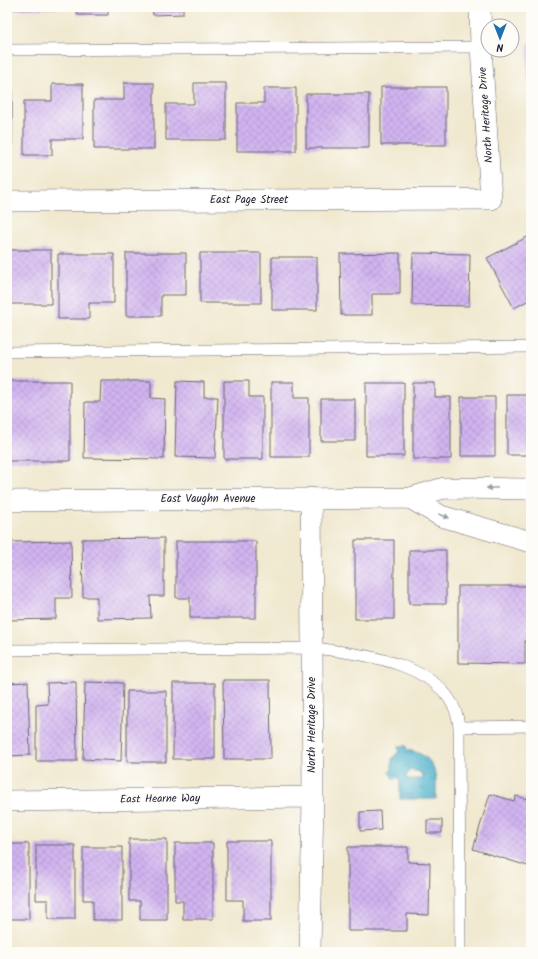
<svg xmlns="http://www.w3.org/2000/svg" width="538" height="959" viewBox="0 0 538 959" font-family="Kalam,sans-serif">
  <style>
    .water { fill: url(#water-ripples); stroke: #386a84; fill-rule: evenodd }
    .building { fill: url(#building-cross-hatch) }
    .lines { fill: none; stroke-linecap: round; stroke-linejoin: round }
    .lane-casing { stroke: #6a676f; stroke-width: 12 }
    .street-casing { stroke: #6a676f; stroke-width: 22 }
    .lane { stroke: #fff; stroke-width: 11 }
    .street { stroke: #fff; stroke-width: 21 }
    .oneway { fill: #9c9ca7 }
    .labels { text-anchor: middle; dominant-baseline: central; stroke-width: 3; stroke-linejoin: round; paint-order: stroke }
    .street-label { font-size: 11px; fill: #22223b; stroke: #fdfcf7 }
  </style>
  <defs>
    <pattern id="water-ripples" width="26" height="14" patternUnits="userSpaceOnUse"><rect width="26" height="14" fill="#4db2cc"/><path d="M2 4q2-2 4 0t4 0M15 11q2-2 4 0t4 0" fill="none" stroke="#4090a7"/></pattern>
    <pattern id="building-cross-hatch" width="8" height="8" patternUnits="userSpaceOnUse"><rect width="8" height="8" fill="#d1b4f0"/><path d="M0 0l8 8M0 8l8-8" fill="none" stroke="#b39acf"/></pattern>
  </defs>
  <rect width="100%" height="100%" fill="#fdfcf7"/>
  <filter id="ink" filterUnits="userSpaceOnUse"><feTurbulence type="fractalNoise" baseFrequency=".025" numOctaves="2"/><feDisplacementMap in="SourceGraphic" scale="8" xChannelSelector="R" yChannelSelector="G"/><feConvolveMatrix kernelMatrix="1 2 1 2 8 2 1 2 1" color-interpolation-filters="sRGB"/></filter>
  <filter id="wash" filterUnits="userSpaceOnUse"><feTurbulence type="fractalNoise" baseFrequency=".012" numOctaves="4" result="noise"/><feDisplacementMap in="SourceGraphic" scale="16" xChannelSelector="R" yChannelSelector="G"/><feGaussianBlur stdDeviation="0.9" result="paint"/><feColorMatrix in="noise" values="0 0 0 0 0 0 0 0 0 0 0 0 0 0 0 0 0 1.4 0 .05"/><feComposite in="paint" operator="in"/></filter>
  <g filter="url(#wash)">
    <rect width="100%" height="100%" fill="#f0e8cf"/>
    <path class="water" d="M 398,746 L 406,746 L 407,750 C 436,755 437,773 436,799 L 400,799 L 400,780 L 397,777 L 394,780 L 389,772 L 392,770 L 392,759 L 399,751 ZM 411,770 L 420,772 L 423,779 L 406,779 L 407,774 Z"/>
    <g id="blocks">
      <path class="building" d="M 7,7 L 58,7 L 58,9 L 7,9 Z
        M 77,7 L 108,7 L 108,15 L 77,15 Z
        M 152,7 L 183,7 L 183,14 L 153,15 Z
        M 524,7 L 531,7 L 531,10 L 524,10 Z
        M 528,42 L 531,42 L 531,77 L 527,77 Z
        M 124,83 L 154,83 L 154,149 L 94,149 L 94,100 L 124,100 Z
        M 194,83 L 226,83 L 226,140 L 166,140 L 166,104 L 194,104 Z
        M 7,84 L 12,84 L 12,146 L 7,146 Z
        M 52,84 L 83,84 L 83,139 L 52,139 L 52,155 L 24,155 L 24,101 L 52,101 Z
        M 381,87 L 446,87 L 446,145 L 381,145 Z
        M 264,88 L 296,88 L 296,151 L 237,151 L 237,103 L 264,103 Z
        M 306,94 L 369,94 L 369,148 L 306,148 Z
        M 531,235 L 531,299 L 514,308 L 487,258 Z
        M 7,250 L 51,250 L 51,304 L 7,304 Z
        M 126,253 L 186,253 L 186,295 L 161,295 L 161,316 L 126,316 Z
        M 200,253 L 261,253 L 261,303 L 200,303 Z
        M 400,253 L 400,294 L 372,294 L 372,315 L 341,315 L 340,254 Z
        M 413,253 L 470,254 L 469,306 L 412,305 Z
        M 58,254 L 114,254 L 114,303 L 89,303 L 89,319 L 58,319 Z
        M 272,257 L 317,257 L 317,310 L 272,310 Z
        M 7,381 L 70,381 L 70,461 L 7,461 Z
        M 101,381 L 151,381 L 151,398 L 165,399 L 164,459 L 84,458 L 85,402 L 100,402 Z
        M 177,381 L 204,382 L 204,397 L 218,397 L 215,458 L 175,457 Z
        M 224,381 L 249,381 L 249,397 L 263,397 L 263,459 L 224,459 Z
        M 271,382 L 294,382 L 294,398 L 309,398 L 309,457 L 271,457 Z
        M 366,383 L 404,383 L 404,456 L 366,456 Z
        M 413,383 L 435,383 L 435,397 L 451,397 L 451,459 L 413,459 Z
        M 507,395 L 531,395 L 531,455 L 507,455 Z
        M 461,397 L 495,397 L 495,456 L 461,456 Z
        M 321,399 L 355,399 L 355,441 L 321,441 Z
        M 164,538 L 164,596 L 150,596 L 151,618 L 97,619 L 97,597 L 83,597 L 82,539 Z
        M 355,540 L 394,540 L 394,619 L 355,619 Z
        M 71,541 L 72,598 L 56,598 L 56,619 L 7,620 L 7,542 Z
        M 176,541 L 256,541 L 256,618 L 190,618 L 190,598 L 176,598 Z
        M 409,550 L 446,550 L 446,604 L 409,604 Z
        M 458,586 L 531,586 L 531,641 L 525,641 L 525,664 L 458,663 Z
        M 223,680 L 270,680 L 271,759 L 224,759 Z
        M 28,682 L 30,755 L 7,756 L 7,683 Z
        M 76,682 L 77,761 L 36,761 L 36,705 L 48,704 L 47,683 Z
        M 85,682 L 123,683 L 121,761 L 83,759 Z
        M 173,683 L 215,683 L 215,759 L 173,759 Z
        M 127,691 L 166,691 L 166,762 L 127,762 Z
        M 490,794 L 514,801 L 516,796 L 531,800 L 531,867 L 473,849 Z
        M 380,811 L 381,830 L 360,831 L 360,812 Z
        M 427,820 L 442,820 L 442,833 L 427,833 Z
        M 129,839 L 167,839 L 167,920 L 140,920 L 140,901 L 129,901 Z
        M 227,841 L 271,841 L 271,921 L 243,921 L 243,900 L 227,900 Z
        M 175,843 L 213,843 L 213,919 L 183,919 L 183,901 L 175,901 Z
        M 7,844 L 29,844 L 29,919 L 7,919 Z
        M 36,845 L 75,845 L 75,919 L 48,919 L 48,900 L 36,900 Z
        M 83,847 L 122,847 L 122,920 L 93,920 L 93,900 L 83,900 Z
        M 348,847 L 408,847 L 408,862 L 430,863 L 429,915 L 407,914 L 407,931 L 348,931 Z"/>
    </g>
  </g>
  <g filter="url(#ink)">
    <use href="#blocks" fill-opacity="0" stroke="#6a676f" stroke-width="1"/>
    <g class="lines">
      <g class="lane-casing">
        <path id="lane" d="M 7,50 L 481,47
          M 7,352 L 531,347
          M 7,650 L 312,648 C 361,653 454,664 459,727 L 531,726
          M 459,727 L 460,952"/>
      </g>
      <g class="street-casing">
        <path id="street" d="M 7,201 L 491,199 L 481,47 L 480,7
          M 410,498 L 441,516 L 531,542
          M 7,501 L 410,498 L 444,488 L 531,489
          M 7,801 L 313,797
          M 310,952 L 313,797 L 311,498"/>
      </g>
      <use href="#lane" class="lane"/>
      <use href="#street" class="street"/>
    </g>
    <defs><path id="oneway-solid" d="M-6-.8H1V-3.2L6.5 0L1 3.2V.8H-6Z"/></defs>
    <g class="oneway">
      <use href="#oneway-solid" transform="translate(492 488) rotate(-180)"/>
      <use href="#oneway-solid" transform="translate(444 516) rotate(20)"/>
    </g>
  </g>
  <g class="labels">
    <g class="street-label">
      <text transform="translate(486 115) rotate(-94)">North Heritage Drive</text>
      <text x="249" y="200">East Page Street</text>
      <text x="208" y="499">East Vaughn Avenue</text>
      <text transform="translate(312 725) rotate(-90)">North Heritage Drive</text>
      <text transform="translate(160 799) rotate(-1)">East Hearne Way</text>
    </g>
  </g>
  <rect width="538" height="959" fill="none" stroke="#fdfcf7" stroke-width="24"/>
  <g transform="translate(500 38) rotate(180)"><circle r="19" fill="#fdfcf7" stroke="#a5a5ac"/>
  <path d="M0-3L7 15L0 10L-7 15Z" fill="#1f6fb2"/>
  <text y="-6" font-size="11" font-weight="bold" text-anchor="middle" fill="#22223b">N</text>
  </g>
</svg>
